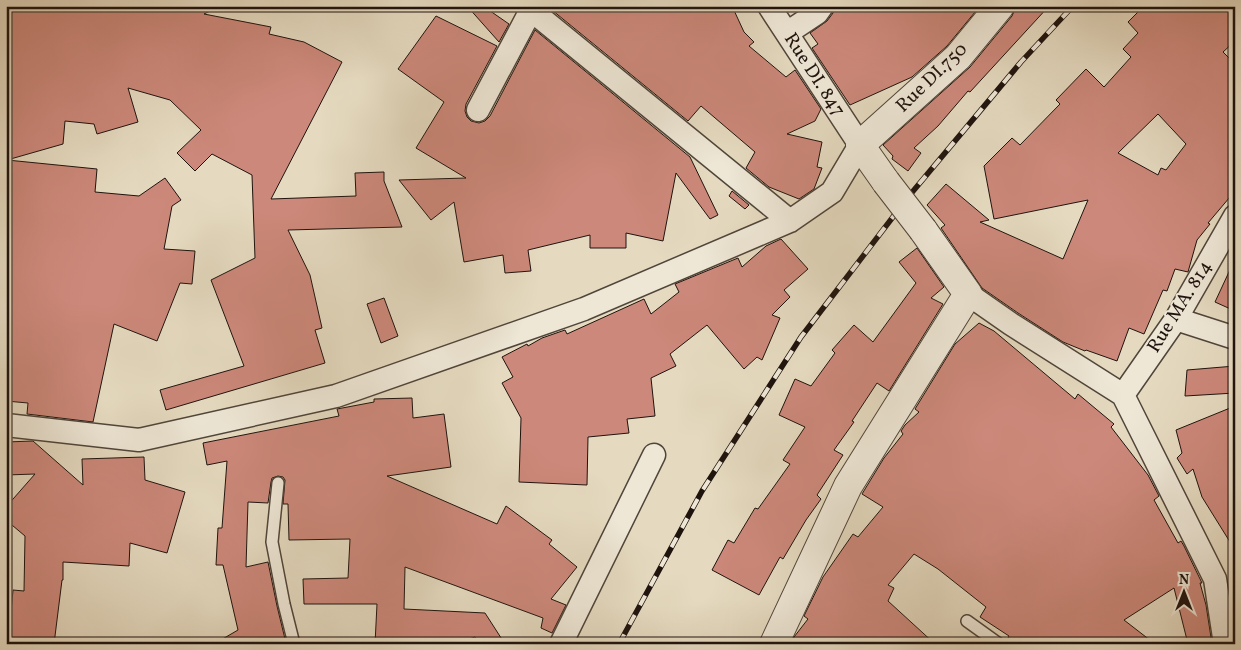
<svg xmlns="http://www.w3.org/2000/svg" width="1241" height="650" viewBox="0 0 1241 650" font-family="Vollkorn,serif">
  <style>
    .building { fill: #cc887a; stroke: #1f130e; fill-rule: evenodd }
    .lines { fill: none; stroke-linecap: round; stroke-linejoin: round }
    .service-casing { stroke: #50453a; stroke-width: 14 }
    .minor-casing { stroke: #50453a; stroke-width: 25 }
    .tertiary-casing { stroke: #50453a; stroke-width: 30 }
    .service { stroke: #eee7d6; stroke-width: 11 }
    .minor { stroke: #eee7d6; stroke-width: 22 }
    .tertiary { stroke: #eee7d6; stroke-width: 28 }
    .rail-casing { stroke: #1f130e; stroke-width: 5.5 }
    .rail { stroke: #eee7d6; stroke-width: 4; stroke-dasharray: 11; stroke-linecap: butt }
    .tertiary-bridge-casing { stroke: #50453a; stroke-width: 30; stroke-linecap: butt }
    .tertiary-bridge { stroke: #eee7d6; stroke-width: 28 }
    .labels { text-anchor: middle; dominant-baseline: central; stroke-width: 4; stroke-linejoin: round; paint-order: stroke }
    .street-label { font-size: 19px; fill: #1f130e; stroke: #eee7d6 }
  </style>
  <rect width="100%" height="100%" fill="#e5dac0"/>
  <filter id="stains"><feTurbulence type="fractalNoise" baseFrequency=".004" numOctaves="4"/><feColorMatrix values="0 0 0 0 .2 0 0 0 0 .09 0 0 0 0 .02 0 0 0 .5 -.17"/></filter>
  <radialGradient id="worn" r=".72"><stop offset=".6" stop-color="#630" stop-opacity="0"/><stop offset="1" stop-color="#630" stop-opacity=".3"/></radialGradient>
  <path class="building" d="M 6,6 L 220,6 L 204,14 L 271,27 L 269,34 L 304,42 L 342,62 L 271,199 L 356,196 L 355,173 L 384,172 L 384,181 L 402,227 L 288,230 L 310,275 L 322,328 L 315,330 L 325,363 L 166,410 L 160,390 L 244,366 L 211,280 L 255,258 L 252,175 L 212,154 L 195,171 L 177,153 L 201,130 L 170,100 L 128,88 L 138,122 L 97,134 L 94,124 L 65,121 L 63,144 L 7,160 L 97,169 L 95,192 L 139,196 L 165,178 L 181,200 L 172,206 L 164,249 L 195,251 L 192,284 L 180,283 L 157,341 L 114,324 L 93,422 L 27,414 L 28,403 L 6,401 Z
    M 467,6 L 483,6 L 509,24 L 499,42 Z
    M 547,6 L 732,6 L 744,32 L 754,42 L 749,46 L 786,77 L 795,70 L 821,109 L 815,121 L 787,134 L 822,142 L 817,167 L 822,168 L 814,189 L 799,199 L 769,187 L 746,168 L 755,152 L 701,106 L 688,121 Z
    M 835,6 L 980,6 L 947,46 L 912,77 L 850,105 L 812,48 L 818,44 L 810,33 L 827,21 L 833,13 Z
    M 1015,6 L 1049,6 L 970,92 L 968,91 L 938,126 L 914,148 L 921,153 L 908,171 L 892,159 L 893,156 L 883,145 L 970,67 L 1012,16 L 1015,9 Z
    M 1144,6 L 1235,6 L 1235,41 L 1223,52 L 1235,64 L 1235,191 L 1208,223 L 1210,224 L 1197,240 L 1188,272 L 1175,269 L 1167,291 L 1163,290 L 1144,334 L 1129,328 L 1117,361 L 1086,350 L 1085,351 L 1063,342 L 1018,313 L 982,288 L 941,228 L 945,225 L 927,205 L 946,184 L 989,220 L 980,222 L 1063,259 L 1088,200 L 994,219 L 984,166 L 1012,138 L 1020,145 L 1060,104 L 1056,100 L 1086,69 L 1104,87 L 1131,57 L 1123,49 L 1138,33 L 1128,22 ZM 1158,114 L 1186,144 L 1166,170 L 1161,168 L 1158,175 L 1118,153 Z
    M 436,16 L 497,46 L 466,104 L 465,111 L 467,117 L 471,121 L 479,123 L 485,121 L 490,116 L 535,30 L 690,157 L 718,215 L 710,219 L 676,173 L 663,241 L 626,233 L 626,248 L 590,248 L 590,235 L 528,250 L 531,271 L 505,273 L 503,255 L 464,262 L 454,202 L 431,220 L 399,180 L 466,178 L 416,148 L 444,102 L 398,69 Z
    M 732,191 L 749,205 L 745,209 L 729,196 Z
    M 781,239 L 808,269 L 784,290 L 790,297 L 772,315 L 780,318 L 762,360 L 757,357 L 744,369 L 707,325 L 670,354 L 676,366 L 651,378 L 655,416 L 627,419 L 629,433 L 588,437 L 587,485 L 519,482 L 521,418 L 502,383 L 513,377 L 502,357 L 527,344 L 528,346 L 542,338 L 565,330 L 567,334 L 644,299 L 651,314 L 679,292 L 675,284 L 738,258 L 742,267 L 766,246 Z
    M 917,248 L 944,287 L 931,298 L 943,304 L 889,391 L 877,383 L 852,421 L 854,422 L 834,450 L 843,455 L 817,495 L 821,499 L 806,520 L 783,559 L 780,557 L 759,595 L 712,570 L 728,540 L 734,543 L 755,508 L 758,509 L 790,464 L 783,460 L 805,427 L 779,415 L 795,379 L 811,386 L 835,353 L 832,350 L 854,325 L 873,342 L 916,283 L 899,262 Z
    M 1235,259 L 1235,311 L 1215,302 Z
    M 384,298 L 398,336 L 381,343 L 367,304 Z
    M 979,323 L 994,331 L 1075,399 L 1078,394 L 1114,424 L 1111,427 L 1148,475 L 1159,496 L 1154,500 L 1178,543 L 1181,541 L 1184,546 L 1202,583 L 1200,583 L 1206,605 L 1212,644 L 1188,644 L 1174,588 L 1124,620 L 1155,644 L 1006,644 L 1006,642 L 1009,636 L 980,617 L 986,607 L 938,569 L 914,554 L 888,585 L 894,588 L 888,601 L 935,644 L 791,644 L 794,637 L 808,619 L 804,616 L 823,577 L 853,534 L 858,537 L 883,507 L 862,494 L 884,458 L 903,434 L 901,431 L 905,425 L 919,412 L 915,409 L 955,344 Z
    M 1235,366 L 1235,393 L 1185,396 L 1187,370 Z
    M 412,398 L 413,418 L 444,414 L 451,467 L 387,476 L 497,524 L 506,506 L 552,540 L 549,544 L 577,567 L 551,599 L 566,605 L 552,633 L 541,628 L 543,618 L 405,567 L 404,609 L 485,613 L 505,644 L 480,644 L 475,637 L 455,644 L 375,644 L 377,604 L 304,604 L 303,579 L 348,578 L 350,539 L 289,540 L 288,504 L 283,504 L 285,480 L 283,477 L 278,476 L 272,478 L 271,482 L 268,503 L 248,502 L 246,567 L 268,562 L 277,606 L 285,639 L 263,644 L 214,644 L 238,630 L 223,565 L 216,565 L 218,528 L 222,528 L 227,461 L 207,465 L 203,443 L 339,416 L 337,409 L 374,402 L 374,399 Z
    M 1235,406 L 1235,550 L 1202,497 L 1193,469 L 1187,474 L 1177,458 L 1182,453 L 1176,430 Z
    M 33,441 L 83,485 L 82,459 L 144,457 L 145,480 L 185,492 L 167,553 L 130,543 L 129,566 L 63,562 L 63,580 L 62,580 L 54,644 L 8,644 L 13,590 L 24,591 L 25,536 L 6,520 L 6,507 L 35,474 L 6,475 L 6,442 Z"/>
  <g class="lines">
    <g class="service-casing">
      <path id="service" d="M 278,483 L 272,542 L 284,604 L 294,644
        M 967,621 L 999,644"/>
    </g>
    <g class="minor-casing">
      <path id="minor" d="M 526,6 L 790,221
        M 787,33 L 817,13 L 822,6
        M 478,110 L 531,10
        M 968,294 L 1011,324 L 1123,395 L 1215,579 L 1225,644
        M 1176,319 L 1235,338
        M 1123,395 L 1176,319 L 1235,216
        M 6,425 L 139,440 L 336,396 L 584,309 L 790,221 L 832,192 L 860,145 L 769,6
        M 561,644 L 654,455"/>
    </g>
    <g class="tertiary-casing">
      <path id="tertiary" d="M 886,182 L 860,145 L 958,57 L 1000,6
        M 774,644 L 848,486 L 968,294 L 923,230"/>
    </g>
    <use href="#service" class="service"/>
    <use href="#minor" class="minor"/>
    <use href="#tertiary" class="tertiary"/>
    <g class="rail-casing">
      <path id="rail" d="M 619,644 L 702,491 L 801,337 L 909,196 L 1021,62 L 1073,6"/>
    </g>
    <use href="#rail" class="rail"/>
    <g class="tertiary-bridge-casing">
      <path id="tertiary-bridge" d="M 886,182 L 923,230"/>
    </g>
    <use href="#tertiary-bridge" class="tertiary-bridge"/>
  </g>
  <g class="labels">
    <g class="street-label">
      <text transform="translate(814 75) rotate(57)">Rue DI. 847</text>
      <text transform="translate(932 78) rotate(-44)">Rue DI.750</text>
      <text transform="translate(1180 307) rotate(-58)">Rue MA. 814</text>
    </g>
  </g>
  <rect width="1241" height="650" fill="none" stroke="#e5dac0" stroke-width="25"/>
  <rect x="8" y="8" width="1226" height="635" fill="none" stroke="#1f130e" stroke-width="2.5"/>
  <rect x="12" y="12" width="1216" height="625" fill="none" stroke="#1f130e"/>
  <g transform="translate(1184 592)" stroke="#eee7d6" stroke-width="4" paint-order="stroke">
  <path d="M0-4L9 19L0 12L-9 19Z" fill="#1f130e"/>
  <text y="-8" font-size="14" font-weight="bold" text-anchor="middle" fill="#1f130e">N</text>
  </g>
  <rect width="100%" height="100%" filter="url(#stains)"/>
  <rect width="100%" height="100%" fill="url(#worn)"/>
</svg>
